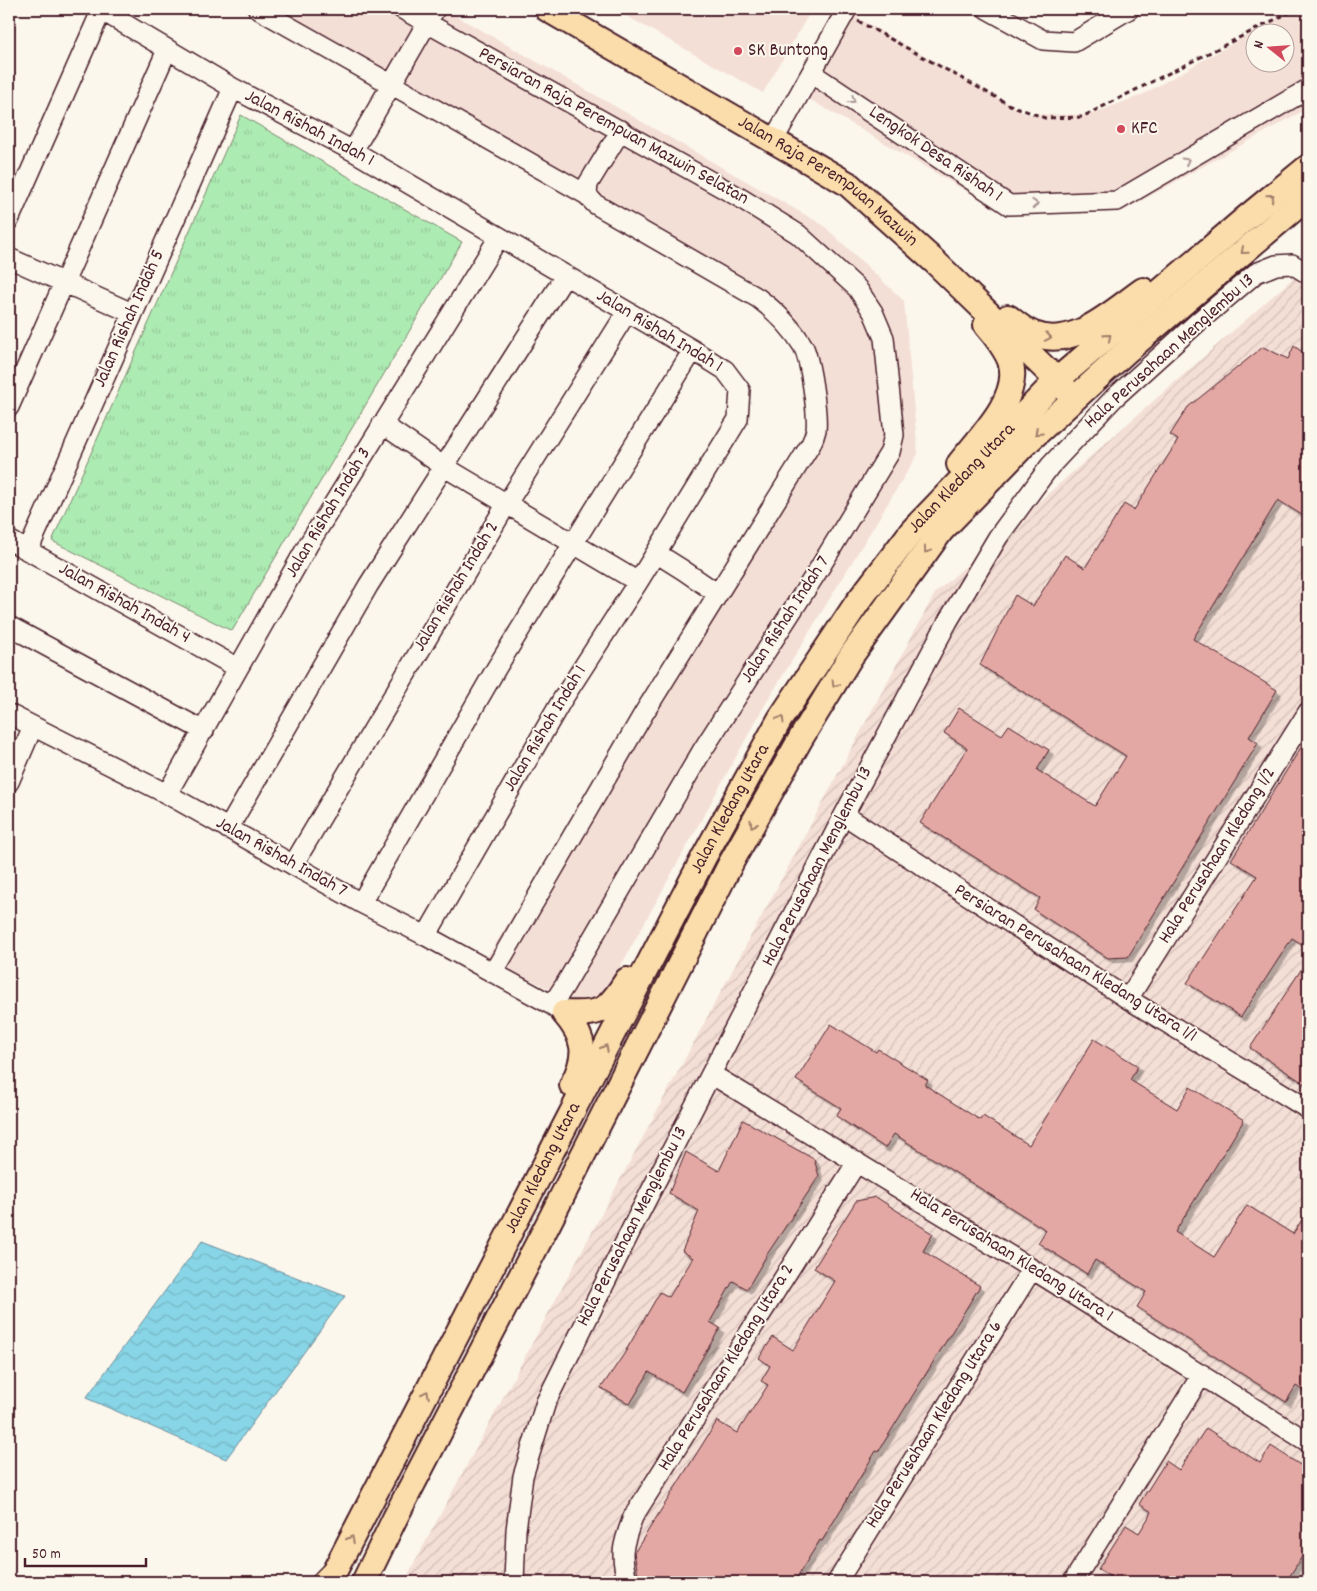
<svg xmlns="http://www.w3.org/2000/svg" width="1317" height="1591" viewBox="0 0 1317 1591" font-family="Dekko,sans-serif">
  <style>
    .built { fill: #f4dfd6; fill-rule: evenodd }
    .industrial { fill: url(#industrial-furrows) }
    .park { fill: url(#park-tufts); stroke: #7b856e }
    .water { fill: url(#water-waves); stroke: #6f8c9b }
    .building { fill: #e3a8a3; stroke: #4a1f2b; filter: url(#shadow) }
    .lines { fill: none; stroke-linecap: round; stroke-linejoin: round }
    .minor-casing { stroke: #4a1f2b; stroke-width: 22 }
    .major-casing { stroke: #4a1f2b; stroke-width: 28 }
    .highway-casing { stroke: #4a1f2b; stroke-width: 31 }
    .path { stroke: #4a1f2b; stroke-width: 3; stroke-dasharray: 5 4; stroke-linecap: butt }
    .minor { stroke: #fbf7ec; stroke-width: 19 }
    .major { stroke: #fbddab; stroke-width: 24 }
    .highway { stroke: #fbddab; stroke-width: 28 }
    .oneway { stroke: #ab9695 }
    .oneway2 { stroke: #a27e6b }
    .poi-dot { fill: #d1495b; stroke: #fbf7ec; stroke-width: 2 }
    .labels { text-anchor: middle; dominant-baseline: central; stroke-width: 4; stroke-linejoin: round; paint-order: stroke }
    .poi-label { font-size: 19px; fill: #4a1f2b; stroke: #fbf7ec; text-anchor: start }
    .street-label { font-size: 19px; fill: #4a1f2b; stroke: #fbf7ec }
  </style>
  <defs>
    <pattern id="industrial-furrows" width="10" height="10" patternUnits="userSpaceOnUse" patternTransform="scale(1.25)"><rect width="10" height="10" fill="#f4dfd6"/><path d="M-1 1l2-2M0 10L10 0M9 11l2-2" fill="none" stroke="#d3bfb8"/></pattern>
    <pattern id="park-tufts" width="24" height="20" patternUnits="userSpaceOnUse" patternTransform="scale(1.25)"><rect width="24" height="20" fill="#acebb2"/><path d="M3 7l-1-3M5 7V3M7 7l1-3M15 17l-1-3M17 17v-4M19 17l1-3" fill="none" stroke="#96c999"/></pattern>
    <pattern id="water-waves" width="16" height="10" patternUnits="userSpaceOnUse" patternTransform="scale(1.25)"><rect width="16" height="10" fill="#87d5e6"/><path d="M0 5q4-4 8 0t8 0" fill="none" stroke="#76b6c5"/></pattern>
    <filter id="shadow"><feDropShadow dx="4.5" dy="4.5" stdDeviation="0" flood-color="#0004"/></filter>
  </defs>
  <rect width="100%" height="100%" fill="#fbf7ec"/>
  <filter id="ink" filterUnits="userSpaceOnUse"><feTurbulence type="fractalNoise" baseFrequency=".02" numOctaves="2"/><feDisplacementMap in="SourceGraphic" scale="10" xChannelSelector="R" yChannelSelector="G"/><feConvolveMatrix kernelMatrix="1 2 1 2 8 2 1 2 1" color-interpolation-filters="sRGB"/></filter>
  <g filter="url(#ink)">
    <path class="built" d="M 243,9 L 444,9 L 823,225 L 904,301 L 918,454 L 763,708 L 613,980 L 586,1006 L 486,959 L 813,431 L 799,353 L 759,308 Z
      M 614,9 L 812,9 L 763,93 Z
      M 842,9 L 1026,114 L 1089,115 L 1142,95 L 1293,9 L 1308,9 L 1308,108 L 1121,212 L 1000,211 L 792,89 ZM 1254,32 L 1284,32 L 1284,62 L 1254,62 Z"/>
    <path class="industrial" d="M 1308,265 L 1308,1582 L 404,1582 L 935,593 Z"/>
    <path class="park" d="M 241,115 L 462,242 L 232,631 L 52,541 Z"/>
    <path class="water" d="M 202,1241 L 345,1296 L 226,1459 L 86,1398 Z"/>
    <path class="building" d="M 1294,346 L 1308,356 L 1308,519 L 1278,500 L 1193,639 L 1277,690 L 1249,737 L 1258,743 L 1128,957 L 1108,958 L 1034,910 L 1040,898 L 920,823 L 967,748 L 944,733 L 959,708 L 1002,735 L 1009,725 L 1049,750 L 1037,770 L 1095,806 L 1126,756 L 980,665 L 1015,595 L 1033,606 L 1065,555 L 1085,568 L 1124,504 L 1134,510 L 1178,440 L 1170,435 L 1188,407 L 1263,347 L 1288,359 Z
      M 1308,736 L 1308,948 L 1292,938 L 1241,1017 L 1187,983 L 1257,876 L 1231,860 Z
      M 1308,959 L 1308,1086 L 1250,1048 Z
      M 831,1024 L 876,1052 L 878,1049 L 928,1080 L 925,1085 L 980,1120 L 983,1116 L 1029,1145 L 1094,1039 L 1138,1066 L 1130,1080 L 1177,1109 L 1190,1087 L 1244,1120 L 1175,1232 L 1214,1257 L 1247,1205 L 1293,1234 L 1308,1210 L 1308,1394 L 1296,1386 L 1286,1402 L 1137,1307 L 1146,1292 L 1095,1260 L 1087,1274 L 1038,1243 L 1046,1230 L 894,1134 L 885,1148 L 836,1116 L 841,1108 L 796,1080 Z
      M 743,1120 L 814,1159 L 819,1176 L 768,1253 L 747,1289 L 733,1281 L 710,1322 L 720,1328 L 682,1392 L 649,1372 L 630,1404 L 601,1388 L 624,1354 L 660,1292 L 669,1297 L 693,1258 L 682,1251 L 699,1211 L 669,1193 L 686,1152 L 719,1171 Z
      M 876,1197 L 933,1234 L 923,1251 L 980,1286 L 878,1452 L 876,1451 L 822,1541 L 820,1540 L 794,1582 L 650,1582 L 638,1574 L 634,1553 L 717,1421 L 737,1433 L 768,1385 L 761,1381 L 770,1366 L 759,1358 L 773,1337 L 793,1350 L 835,1281 L 814,1268 L 856,1201 Z
      M 1206,1428 L 1260,1463 L 1271,1446 L 1308,1470 L 1308,1547 L 1286,1582 L 1119,1582 L 1098,1569 L 1126,1525 L 1139,1533 L 1152,1512 L 1139,1504 L 1166,1461 L 1179,1470 Z"/>
    <g class="lines">
      <g class="minor-casing">
        <path id="minor" d="M 258,9 L 587,195 L 595,204 L 758,298 C 774,310 792,328 803,346 C 810,359 818,414 816,430 C 815,434 813,440 811,444 L 644,713 L 493,973
          M 402,9 L 737,196 L 798,234 L 857,288 L 873,312 L 884,338 L 894,435 L 890,452 L 817,572 L 702,751 L 565,985 L 552,1005
          M 987,9 L 1043,40 L 1074,42 L 1129,9
          M 101,10 L 233,88 L 353,151 L 693,350 L 725,370 L 740,390 L 738,419 L 638,582 L 562,700 L 426,936
          M 811,73 L 1009,205 L 1117,201 L 1308,89
          M 773,141 L 847,9
          M 353,151 L 435,9
          M 587,195 L 588,184 L 621,130
          M 9,220 L 102,9
          M 9,258 L 132,313
          M 9,407 L 167,50
          M 382,424 L 443,466 L 638,582
          M 9,540 L 238,668
          M 28,551 L 233,88
          M 656,553 L 683,570 L 718,594
          M 9,626 L 204,731
          M 9,714 L 167,794 L 361,903 L 426,936 L 552,1005 L 562,1012
          M 9,782 L 33,726
          M 167,794 L 308,545 L 499,237
          M 844,815 L 1128,999 L 1308,1109
          M 228,829 L 368,586 L 565,276
          M 293,865 L 506,505 L 627,312
          M 361,903 L 497,667 L 693,350
          M 1128,999 L 1308,712
          M 711,1074 L 1032,1269 L 1308,1442
          M 514,1582 L 516,1530 L 523,1476 L 546,1402 L 636,1220 L 844,815 L 948,621 L 998,537 L 1050,466 L 1114,398 L 1198,322 L 1256,273 L 1276,265 L 1292,264 L 1308,274
          M 628,1582 C 619,1554 623,1544 633,1517 L 857,1162
          M 837,1582 L 1032,1269
          M 1073,1582 L 1202,1374"/>
      </g>
      <g class="major-casing">
        <g id="major">
          <path id="s1" d="M 547,9 L 848,184 L 935,262 L 1057,380 L 1068,392"/>
          <path d="M 1008,317 C 1016,323 1025,331 1034,334 C 1073,350 1113,311 1143,290"/>
          <path d="M 959,464 C 979,438 1020,399 1011,364 C 1008,352 994,334 986,325"/>
          <path d="M 564,1013 C 586,1039 588,1055 572,1085"/>
          <path d="M 564,1013 C 601,1015 607,1012 627,980"/>
          <path id="s2" d="M 329,1582 L 704,857 L 780,719 L 857,603 L 912,531 L 1057,380 L 1246,218 L 1308,167"/>
          <path d="M 364,1582 L 395,1518 L 548,1224 L 732,861 L 801,738 L 851,656 L 941,531 L 1024,445 L 1129,349 L 1308,197"/>
        </g>
      </g>
      <g class="highway-casing">
        <path id="highway" d="M 327,1582 L 332,1577"/>
      </g>
      <path class="path" d="M 858,21 L 1010,105 L 1045,118 L 1082,117 L 1296,9"/>
      <use href="#minor" class="minor"/>
      <use href="#major" class="major"/>
      <use href="#highway" class="highway"/>
    </g>
    <defs><path id="oneway-chevron" d="M-2-3.5L2.5 0L-2 3.5" fill="none" stroke-width="1.6" stroke-linecap="round" stroke-linejoin="round" transform="scale(1.25)"/></defs>
    <g class="oneway">
      <use href="#oneway-chevron" transform="translate(852 100) rotate(34)"/>
      <use href="#oneway-chevron" transform="translate(1186 161) rotate(-30)"/>
      <use href="#oneway-chevron" transform="translate(1035 204) rotate(-2)"/>
    </g>
    <g class="oneway2">
      <use href="#oneway-chevron" transform="translate(1271 197) rotate(-39)"/>
      <use href="#oneway-chevron" transform="translate(1244 251) rotate(139)"/>
      <use href="#oneway-chevron" transform="translate(1048 337) rotate(10)"/>
      <use href="#oneway-chevron" transform="translate(1108 337) rotate(-40)"/>
      <use href="#oneway-chevron" transform="translate(1038 432) rotate(137)"/>
      <use href="#oneway-chevron" transform="translate(927 550) rotate(126)"/>
      <use href="#oneway-chevron" transform="translate(835 684) rotate(121)"/>
      <use href="#oneway-chevron" transform="translate(781 719) rotate(-59)"/>
      <use href="#oneway-chevron" transform="translate(753 824) rotate(119)"/>
      <use href="#oneway-chevron" transform="translate(605 1048) rotate(-63)"/>
      <use href="#oneway-chevron" transform="translate(426 1394) rotate(-63)"/>
      <use href="#oneway-chevron" transform="translate(351 1539) rotate(-63)"/>
    </g>
  </g>
  <g class="poi-dot">
    <circle cx="738" cy="51" r="5"/>
    <circle cx="1121" cy="129" r="5"/>
  </g>
  <g class="labels">
    <g class="poi-label">
      <text x="748" y="51">SK Buntong</text>
      <text x="1131" y="129">KFC</text>
    </g>
    <g class="street-label">
      <text transform="translate(613 127) rotate(29)">Persiaran Raja Perempuan Mazwin Selatan</text>
      <text transform="translate(309 129) rotate(28)">Jalan Rishah Indah 1</text>
      <text transform="translate(935 155) rotate(34)">Lengkok Desa Rishah 1</text>
      <text stroke="none"><textPath href="#s1" startOffset="330">Jalan Raja Perempuan Mazwin</textPath></text>
      <text transform="translate(130 319) rotate(-66)">Jalan Rishah Indah 5</text>
      <text transform="translate(659 332) rotate(31)">Jalan Rishah Indah 1</text>
      <text transform="translate(1170 352) rotate(-42)">Hala Perusahaan Menglembu 13</text>
      <text stroke="none"><textPath href="#s2" startOffset="1276">Jalan Kledang Utara</textPath></text>
      <text transform="translate(329 513) rotate(-59)">Jalan Rishah Indah 3</text>
      <text transform="translate(457 587) rotate(-59)">Jalan Rishah Indah 2</text>
      <text transform="translate(124 604) rotate(29)">Jalan Rishah Indah 4</text>
      <text transform="translate(786 620) rotate(-57)">Jalan Rishah Indah 7</text>
      <text transform="translate(546 729) rotate(-59)">Jalan Rishah Indah 1</text>
      <text stroke="none"><textPath href="#s2" startOffset="871">Jalan Kledang Utara</textPath></text>
      <text transform="translate(1218 856) rotate(-58)">Hala Perusahaan Kledang 1/2</text>
      <text transform="translate(281 858) rotate(29)">Jalan Rishah Indah 7</text>
      <text transform="translate(818 867) rotate(-63)">Hala Perusahaan Menglembu 13</text>
      <text transform="translate(1075 964) rotate(32)">Persiaran Perusahaan Kledang Utara 1/1</text>
      <text stroke="none"><textPath href="#s2" startOffset="466">Jalan Kledang Utara</textPath></text>
      <text transform="translate(633 1227) rotate(-63)">Hala Perusahaan Menglembu 13</text>
      <text transform="translate(1011 1256) rotate(32)">Hala Perusahaan Kledang Utara 1</text>
      <text transform="translate(727 1368) rotate(-58)">Hala Perusahaan Kledang Utara 2</text>
      <text transform="translate(935 1425) rotate(-58)">Hala Perusahaan Kledang Utara 6</text>
    </g>
  </g>
  <rect width="1317" height="1591" fill="none" stroke="#fbf7ec" stroke-width="30"/>
  <rect x="15" y="15" width="1287" height="1561" fill="none" stroke="#4a1f2b" stroke-width="2" filter="url(#ink)"/>
  <g transform="translate(1270 48) rotate(287)"><circle r="24" fill="#fbf7ec" stroke="#b4a19f"/>
  <path d="M0-4L9 19L0 12L-9 19Z" fill="#d1495b"/>
  <text y="-8" font-size="14" font-weight="bold" text-anchor="middle" fill="#4a1f2b">N</text>
  </g>
  <path d="M25 1558v8h121v-8" fill="none" stroke="#4a1f2b" stroke-width="2.5"/>
  <text x="32" y="1558" font-size="15" fill="#4a1f2b" stroke="#fbf7ec" stroke-width="4" paint-order="stroke">50 m</text>
</svg>
